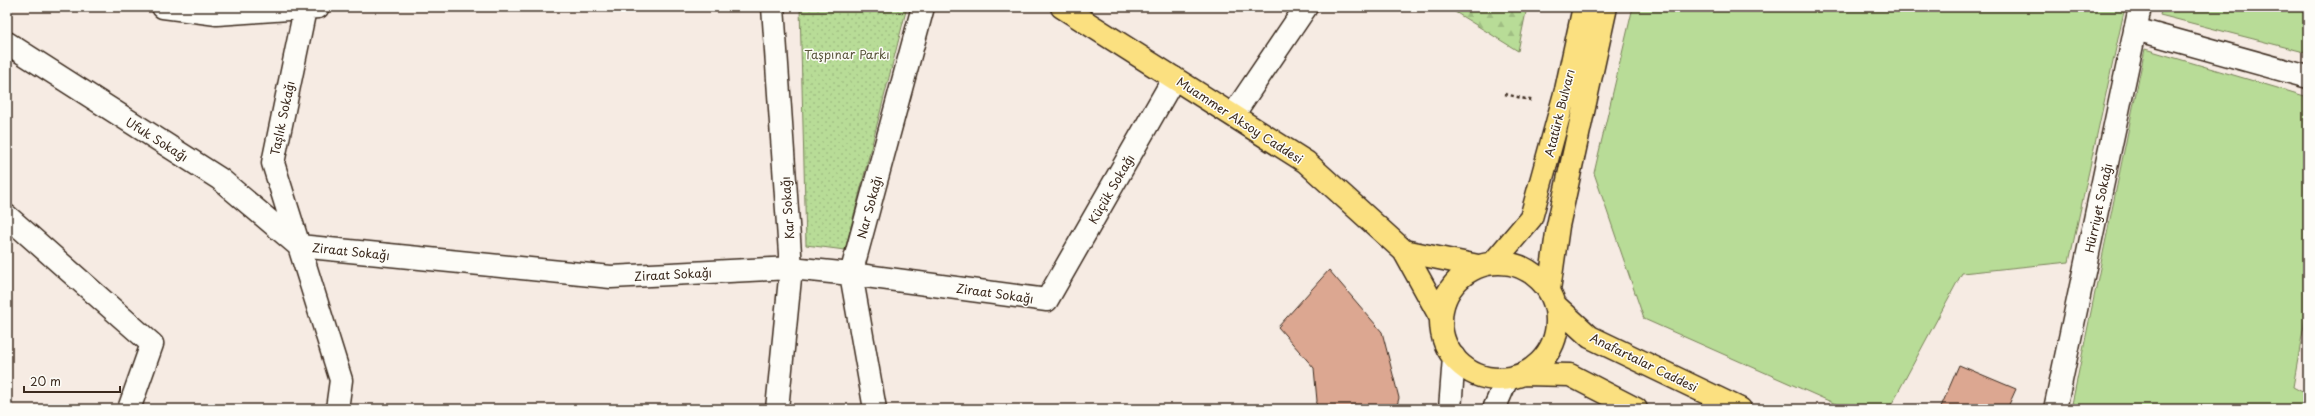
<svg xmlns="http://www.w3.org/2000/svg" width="2315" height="416" viewBox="0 0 2315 416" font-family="'Playpen Sans',sans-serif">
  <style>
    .green { fill: #b8dc97; stroke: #7a835a }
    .forest { fill: url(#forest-firs); stroke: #7a835a }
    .park { fill: url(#park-dots); stroke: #7a835a }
    .building { fill: #dca791; stroke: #3b2a1e }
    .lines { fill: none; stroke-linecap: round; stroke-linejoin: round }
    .minor-casing { stroke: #3b2a1e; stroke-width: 25 }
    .major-casing { stroke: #3b2a1e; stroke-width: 25 }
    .path { stroke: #3b2a1e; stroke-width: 2.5; stroke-dasharray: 3 3; stroke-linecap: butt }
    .minor { stroke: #fdfcf7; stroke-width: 22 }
    .major { stroke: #fbe080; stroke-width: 22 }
    .labels { text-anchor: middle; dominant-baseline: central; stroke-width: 3; stroke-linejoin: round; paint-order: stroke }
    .park-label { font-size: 12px; fill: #5a563c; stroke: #fdfcf7 }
    .street-label { font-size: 12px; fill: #3b2a1e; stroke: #fdfcf7 }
  </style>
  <defs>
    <pattern id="forest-firs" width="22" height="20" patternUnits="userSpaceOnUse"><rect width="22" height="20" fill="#b8dc97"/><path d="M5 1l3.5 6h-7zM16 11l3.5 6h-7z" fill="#9fbd82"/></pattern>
    <pattern id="park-dots" width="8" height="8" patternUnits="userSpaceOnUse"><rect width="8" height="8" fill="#b8dc97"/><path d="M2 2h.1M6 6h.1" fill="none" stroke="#9fbd82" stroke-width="1.8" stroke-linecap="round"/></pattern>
  </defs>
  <rect width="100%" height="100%" fill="#f6ebe3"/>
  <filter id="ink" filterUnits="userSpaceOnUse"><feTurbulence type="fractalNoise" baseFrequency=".025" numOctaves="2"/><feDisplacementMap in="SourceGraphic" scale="8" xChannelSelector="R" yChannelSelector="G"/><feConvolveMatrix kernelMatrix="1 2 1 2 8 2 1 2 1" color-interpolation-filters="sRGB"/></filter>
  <g filter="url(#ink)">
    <path class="green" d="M 1633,7 L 2125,7 L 2069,262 L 1962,273 L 1889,409 L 1847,409 L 1644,319 L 1594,173 Z
      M 2162,7 L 2308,7 L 2308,53 L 2160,15 Z
      M 2145,49 L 2308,97 L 2308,302 L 2293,387 L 2308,395 L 2308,409 L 2071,409 Z"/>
    <path class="forest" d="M 1447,7 L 1527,7 L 1518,51 Z"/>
    <path class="park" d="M 800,7 L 907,7 L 845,250 L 806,245 Z"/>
    <path class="building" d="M 1329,270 L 1382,332 L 1399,398 L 1396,409 L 1315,409 L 1317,401 L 1314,368 L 1278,327 Z
      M 1959,365 L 2016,389 L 2007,409 L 1940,409 Z"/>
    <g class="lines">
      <g class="minor-casing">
        <path id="minor" d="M 163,7 L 217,14 L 318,7
          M 773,7 L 791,268 L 777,409
          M 305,9 L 273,163 L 341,380 L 337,409
          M 2135,29 L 2308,77
          M 7,43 L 220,179 L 299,246 L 611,277 L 791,268 L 851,274 L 1047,300 L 1174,78
          M 1233,115 L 1306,7
          M 7,216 L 152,344 L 129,409
          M 875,409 L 851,274 L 923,7
          M 1450,409 L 1454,357
          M 1494,409 L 1507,379
          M 2055,409 L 2140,7"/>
      </g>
      <g class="major-casing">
        <path id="major" d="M 1062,7 L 1306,162 L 1404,251 L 1441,318
          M 1404,251 L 1478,266
          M 1493,263 L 1531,218 L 1566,90 L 1584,7
          M1441 321a58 58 0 1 1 116 0a58 58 0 1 1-116 0Z
          M 1549,290 L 1558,226 L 1606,7
          M 1555,305 L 1590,337 L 1740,409
          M 1523,374 L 1570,375 L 1636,409"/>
      </g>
      <path class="path" d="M 1505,94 L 1534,101"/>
      <use href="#minor" class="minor"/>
      <use href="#major" class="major"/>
    </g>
  </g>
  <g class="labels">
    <g class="park-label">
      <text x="847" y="54">Taşpınar Parkı</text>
    </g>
    <g class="street-label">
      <text transform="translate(1559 113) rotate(-76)">Atatürk Bulvarı</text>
      <text transform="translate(282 118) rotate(-78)">Taşlık Sokağı</text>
      <text transform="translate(1240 120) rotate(33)">Muammer Aksoy Caddesi</text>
      <text transform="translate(157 139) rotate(32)">Ufuk Sokağı</text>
      <text transform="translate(1111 189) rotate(-60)">Küçük Sokağı</text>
      <text transform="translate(869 207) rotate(-75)">Nar Sokağı</text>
      <text transform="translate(787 208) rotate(-94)">Kar Sokağı</text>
      <text transform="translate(2098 208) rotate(-78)">Hürriyet Sokağı</text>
      <text transform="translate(351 251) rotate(6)">Ziraat Sokağı</text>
      <text transform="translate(673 274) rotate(-3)">Ziraat Sokağı</text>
      <text transform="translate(995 293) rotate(8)">Ziraat Sokağı</text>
      <text transform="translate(1644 362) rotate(26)">Anafartalar Caddesi</text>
    </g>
  </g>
  <rect width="2315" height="416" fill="none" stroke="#fdfcf7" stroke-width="24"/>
  <rect x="12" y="12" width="2291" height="392" fill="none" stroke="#3b2a1e" stroke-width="1.5" filter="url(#ink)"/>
  <path d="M24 386v6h96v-6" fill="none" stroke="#3b2a1e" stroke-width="2"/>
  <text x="30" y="386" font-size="12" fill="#3b2a1e" stroke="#fdfcf7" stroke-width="3" paint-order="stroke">20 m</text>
</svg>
